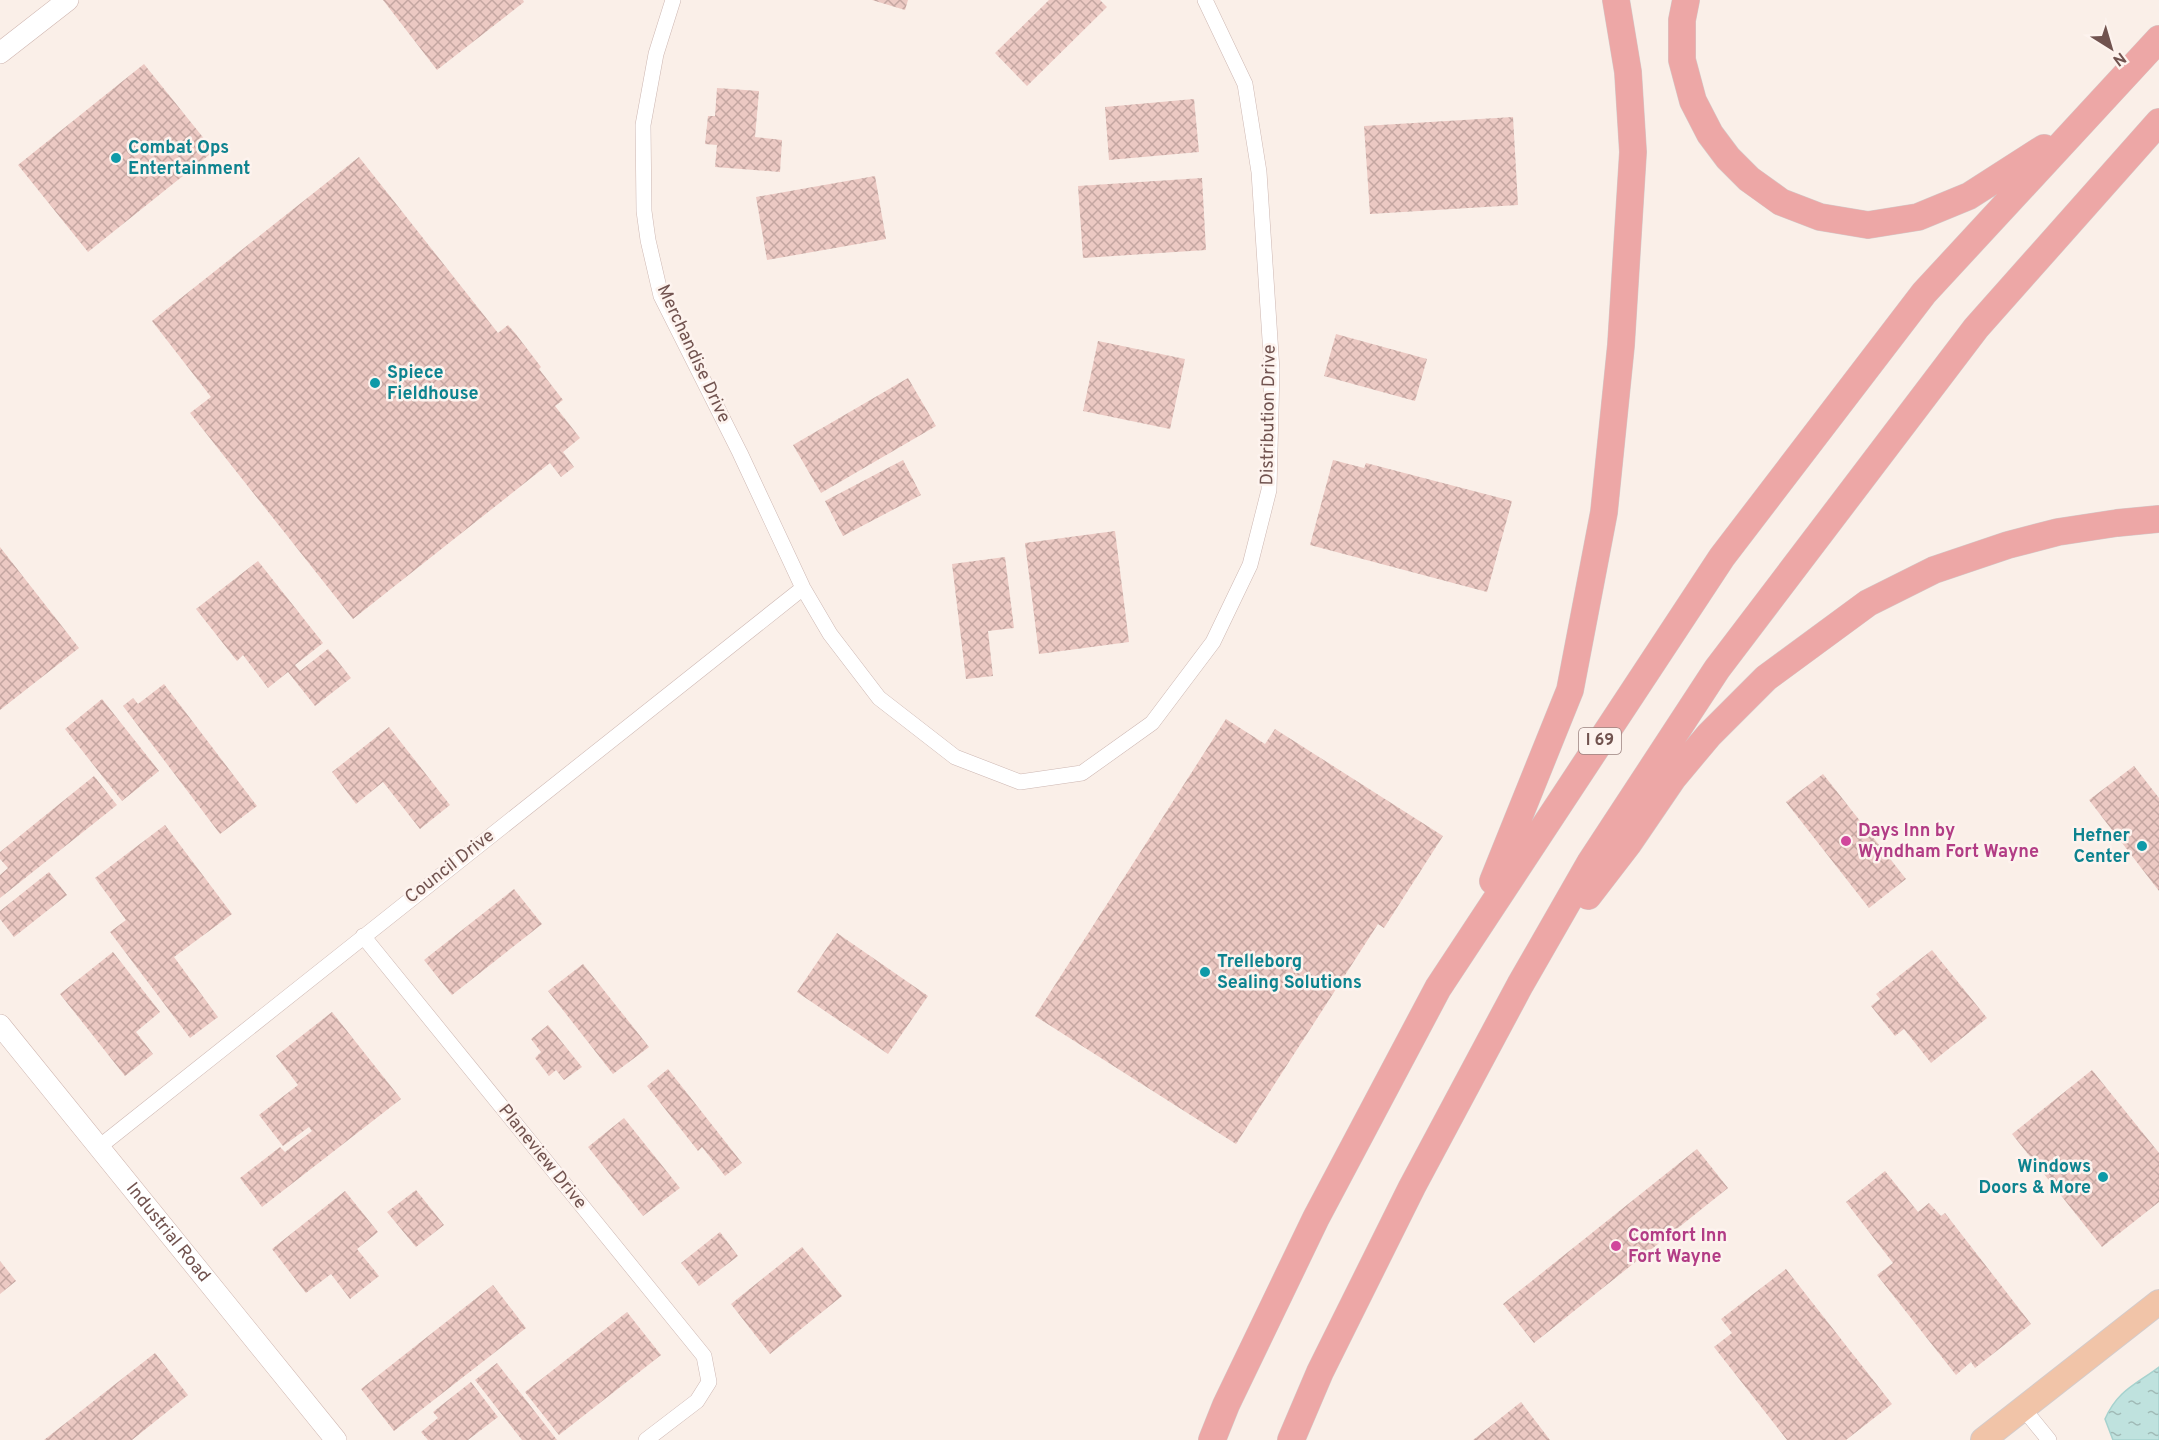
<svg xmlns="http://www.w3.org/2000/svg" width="2159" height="1440" viewBox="0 0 2159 1440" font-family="Overpass,sans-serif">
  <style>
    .water { fill: url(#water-ripples); stroke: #a6d2ce; stroke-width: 1.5 }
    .building { fill: url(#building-cross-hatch) }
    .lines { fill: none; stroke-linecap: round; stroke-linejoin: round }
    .street-casing { stroke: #cdb7b2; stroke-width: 16 }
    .secondary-casing { stroke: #cfb6b0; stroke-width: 22 }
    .primary-casing { stroke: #d4cbca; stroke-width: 26 }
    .highway-casing { stroke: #d4cbca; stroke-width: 28 }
    .street { stroke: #fff; stroke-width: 15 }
    .secondary { stroke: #fff; stroke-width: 21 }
    .primary { stroke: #f1c4a8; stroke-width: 24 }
    .highway { stroke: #eda7a6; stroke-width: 27 }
    .culture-dot { fill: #0f9aa8; stroke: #fdf3ee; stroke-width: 2 }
    .hotel-dot { fill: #d1479c; stroke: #fdf3ee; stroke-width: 2 }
    .labels { text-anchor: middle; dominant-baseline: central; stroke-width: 5; stroke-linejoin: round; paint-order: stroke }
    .shield { fill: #fdf3ee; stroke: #9b837f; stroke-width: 1.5 }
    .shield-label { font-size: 16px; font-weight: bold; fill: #71534f }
    .culture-label { font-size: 18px; font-weight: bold; fill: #0d838f; stroke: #fdf3ee; text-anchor: start }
    .street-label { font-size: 18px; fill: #71534f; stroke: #fdf3ee }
    .hotel-label { font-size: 18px; font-weight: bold; fill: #b23c85; stroke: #fdf3ee; text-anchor: start }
  </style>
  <defs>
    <pattern id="water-ripples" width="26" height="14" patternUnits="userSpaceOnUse" patternTransform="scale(1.5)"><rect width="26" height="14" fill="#bfe2de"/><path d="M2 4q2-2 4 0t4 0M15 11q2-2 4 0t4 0" fill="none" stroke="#a0bab6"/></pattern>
    <pattern id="building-cross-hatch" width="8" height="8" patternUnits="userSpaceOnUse" patternTransform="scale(1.5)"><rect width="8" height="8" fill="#ecc9c3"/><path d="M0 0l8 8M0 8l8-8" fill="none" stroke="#c4a6a1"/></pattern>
  </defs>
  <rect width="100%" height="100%" fill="#faefe8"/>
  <path class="water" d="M 2159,1367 L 2159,1440 L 2113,1440 L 2105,1419 C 2118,1390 2135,1385 2159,1367 Z"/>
  <path class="building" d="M 383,0 L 523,0 L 524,2 L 437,70 Z
    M 872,0 L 908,0 L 905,10 Z
    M 1049,0 L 1100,0 L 1107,7 L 1027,86 L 995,53 Z
    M 144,64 L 214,151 L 88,252 L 18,165 Z
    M 717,88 L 759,91 L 755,137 L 782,140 L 780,172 L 715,167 L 717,145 L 705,144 L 708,116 L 715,116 Z
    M 1194,99 L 1199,152 L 1109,160 L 1105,107 Z
    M 1513,117 L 1518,205 L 1370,214 L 1364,126 Z
    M 359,157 L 498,333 L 508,325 L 515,333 L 541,367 L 539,369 L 563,400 L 555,406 L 580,438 L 563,452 L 574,467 L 561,477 L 550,463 L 353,619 L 190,413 L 211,397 L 152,321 Z
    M 875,176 L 886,239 L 767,260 L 756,197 Z
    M 1202,178 L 1206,250 L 1083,258 L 1078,186 Z
    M 1336,334 L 1427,359 L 1415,401 L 1324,376 Z
    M 1098,341 L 1185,359 L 1170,429 L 1083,411 Z
    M 908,378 L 936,426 L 821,493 L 793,445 Z
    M 903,460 L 921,495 L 843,536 L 825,501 Z
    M 1333,460 L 1364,468 L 1366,463 L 1512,501 L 1487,592 L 1310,545 Z
    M 1115,531 L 1129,642 L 1039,654 L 1025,543 Z
    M 0,547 L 79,648 L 0,710 Z
    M 1005,557 L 1014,628 L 988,631 L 993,676 L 966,679 L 952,564 Z
    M 258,561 L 323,643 L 295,665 L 300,671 L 328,649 L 351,678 L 315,706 L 288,672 L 268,688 L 243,655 L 237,661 L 196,609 Z
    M 164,684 L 257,806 L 220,834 L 123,706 L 133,698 L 138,704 Z
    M 102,699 L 159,771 L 122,801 L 65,729 Z
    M 1226,719 L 1265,744 L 1275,729 L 1443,836 L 1384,928 L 1378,924 L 1236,1144 L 1035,1016 Z
    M 389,727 L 450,805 L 420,829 L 383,782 L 356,804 L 332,772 Z
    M 2134,766 L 2159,798 L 2159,891 L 2089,800 Z
    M 1823,774 L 1906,879 L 1869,908 L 1786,802 Z
    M 94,776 L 117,805 L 0,898 L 0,875 L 8,868 L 0,859 L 0,852 Z
    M 165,825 L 232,914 L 174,957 L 218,1017 L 190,1038 L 110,932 L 126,920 L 95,878 Z
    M 49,872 L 67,895 L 14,937 L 0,919 L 0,911 Z
    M 514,889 L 542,924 L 452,995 L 424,960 Z
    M 837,933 L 928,996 L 888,1054 L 797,992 Z
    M 1932,950 L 1987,1018 L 1931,1063 L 1904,1029 L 1895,1036 L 1871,1006 L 1880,999 L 1876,994 Z
    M 113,952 L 160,1012 L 136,1032 L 153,1054 L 125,1076 L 60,994 Z
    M 583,964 L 649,1047 L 613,1074 L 548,991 Z
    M 332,1012 L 401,1099 L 262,1207 L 240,1178 L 280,1147 L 285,1152 L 312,1131 L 309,1127 L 283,1146 L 259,1115 L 298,1085 L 276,1056 Z
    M 548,1025 L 582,1067 L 564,1080 L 556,1070 L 549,1076 L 535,1058 L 541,1052 L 531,1039 Z
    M 668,1069 L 742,1163 L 725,1176 L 702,1147 L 698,1151 L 647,1086 Z
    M 2092,1070 L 2159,1153 L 2159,1202 L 2102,1247 L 2012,1134 Z
    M 624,1118 L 680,1188 L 643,1216 L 588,1147 Z
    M 1697,1149 L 1728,1188 L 1534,1343 L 1503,1304 Z
    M 1885,1171 L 1918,1212 L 1929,1203 L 1941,1216 L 1945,1213 L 2031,1324 L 1975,1368 L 1971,1362 L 1956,1375 L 1877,1275 L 1893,1263 L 1846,1202 Z
    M 416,1190 L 444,1225 L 416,1247 L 387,1212 Z
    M 345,1191 L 378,1232 L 357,1249 L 379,1276 L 350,1299 L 331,1274 L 306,1293 L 272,1249 Z
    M 720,1232 L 738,1256 L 699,1286 L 681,1263 Z
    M 802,1247 L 842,1296 L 770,1354 L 731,1304 Z
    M 0,1261 L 16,1281 L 0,1294 Z
    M 1786,1269 L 1892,1404 L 1846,1440 L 1787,1440 L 1714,1347 L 1732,1333 L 1721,1319 Z
    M 493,1285 L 526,1328 L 394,1431 L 361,1389 Z
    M 627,1312 L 661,1355 L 559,1435 L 525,1392 Z
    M 155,1353 L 188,1395 L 132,1440 L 44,1440 Z
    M 497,1363 L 557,1440 L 522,1440 L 475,1380 Z
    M 471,1382 L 498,1417 L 468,1440 L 428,1440 L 421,1432 L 438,1418 L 433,1412 Z
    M 1521,1402 L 1550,1440 L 1473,1440 Z"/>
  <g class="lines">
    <g class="street-casing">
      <path id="street" d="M 673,0 L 656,54 L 643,125 L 644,211 L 648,240 L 661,296 L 740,453 L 803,588 L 830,634 L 879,698 L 955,757 L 1020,782 L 1082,773 L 1152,723 L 1213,642 L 1250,565 L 1269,490 L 1272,370 L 1259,172 L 1245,84 L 1205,0
        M 363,936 L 704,1356 L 709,1382 L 697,1401 L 646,1440
        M 99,1147 L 803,588
        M 2023,1408 L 2049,1440"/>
    </g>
    <g class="secondary-casing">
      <g id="secondary">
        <path d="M 0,53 L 68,0"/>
        <path id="s1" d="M 0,1025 L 336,1440"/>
      </g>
    </g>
    <g class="primary-casing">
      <path id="primary" d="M 1983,1440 L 2159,1302"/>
    </g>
    <g class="highway-casing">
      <path id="highway" d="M 1686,0 L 1682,20 L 1682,60 L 1693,101 L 1710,134 L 1728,158 L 1749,179 L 1781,202 L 1820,217 L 1868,225 L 1918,217 L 1969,196 L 2044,148
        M 1493,881 L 1570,690 L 1604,512 L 1621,345 L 1633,152 L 1628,72 L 1616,0
        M 1588,896 L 1628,844 L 1673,778 L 1709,735 L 1766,678 L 1868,603 L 1934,570 L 2008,545 L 2058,532 L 2117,523 L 2159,519
        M 1212,1440 L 1226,1405 L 1316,1218 L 1438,988 L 1722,557 L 1924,293 L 2159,39
        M 1291,1440 L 1320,1372 L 1412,1187 L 1520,985 L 1590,863 L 1717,669 L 1976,328 L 2159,122"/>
    </g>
    <use href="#street" class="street"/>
    <use href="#secondary" class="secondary"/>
    <use href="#primary" class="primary"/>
    <use href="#highway" class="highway"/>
  </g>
  <g class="culture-dot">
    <circle cx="116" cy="158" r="6"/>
    <circle cx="375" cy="383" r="6"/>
    <circle cx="2142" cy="846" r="6"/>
    <circle cx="1205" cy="972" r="6"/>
    <circle cx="2103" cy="1177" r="6"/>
  </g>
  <g class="hotel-dot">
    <circle cx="1846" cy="841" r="6"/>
    <circle cx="1616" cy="1246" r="6"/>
  </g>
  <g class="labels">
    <rect class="shield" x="1579" y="728" width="42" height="26" rx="4.5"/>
    <g class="shield-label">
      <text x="1600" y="741">I 69</text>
    </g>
    <g class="culture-label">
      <text x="128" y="148">Combat Ops<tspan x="128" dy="21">Entertainment</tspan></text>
      <text x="387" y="373">Spiece<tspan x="387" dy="21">Fieldhouse</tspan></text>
      <text x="2130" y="836" text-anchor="end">Hefner<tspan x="2130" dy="21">Center</tspan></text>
      <text x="1217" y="962">Trelleborg<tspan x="1217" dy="21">Sealing Solutions</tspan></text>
      <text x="2091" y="1167" text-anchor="end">Windows<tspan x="2091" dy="21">Doors &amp; More</tspan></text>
    </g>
    <g class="street-label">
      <text transform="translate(693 354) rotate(65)">Merchandise Drive</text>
      <text transform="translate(1269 415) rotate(-89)">Distribution Drive</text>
      <text transform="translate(450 867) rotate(-38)">Council Drive</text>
      <text transform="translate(542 1157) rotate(51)">Planeview Drive</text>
      <text stroke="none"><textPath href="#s1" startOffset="267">Industrial Road</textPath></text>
    </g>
    <g class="hotel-label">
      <text x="1858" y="831">Days Inn by<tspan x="1858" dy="21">Wyndham Fort Wayne</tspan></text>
      <text x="1628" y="1236">Comfort Inn<tspan x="1628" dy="21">Fort Wayne</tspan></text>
    </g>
  </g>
  <g transform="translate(2111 48) rotate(143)" stroke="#fdf3ee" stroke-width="4.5" paint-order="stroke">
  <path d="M0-4.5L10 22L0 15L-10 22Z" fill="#71534f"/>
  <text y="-9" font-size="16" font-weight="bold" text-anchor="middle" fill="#71534f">N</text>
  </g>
</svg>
